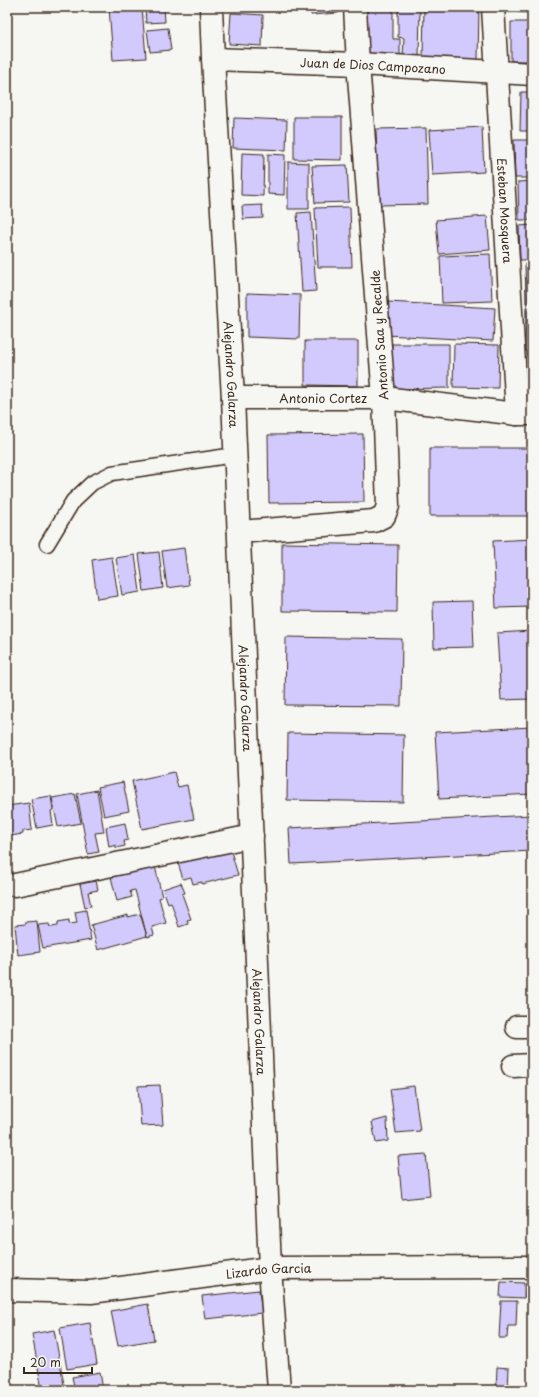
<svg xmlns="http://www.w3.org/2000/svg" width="539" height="1397" viewBox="0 0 539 1397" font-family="'Playpen Sans',sans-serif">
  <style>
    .building { fill: #d2cafd; stroke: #3b2a1e }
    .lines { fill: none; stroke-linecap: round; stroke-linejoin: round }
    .lane-casing { stroke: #3b2a1e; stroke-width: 17 }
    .street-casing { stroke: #3b2a1e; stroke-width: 25 }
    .lane { stroke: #f6f6f2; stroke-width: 14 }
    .street { stroke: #f6f6f2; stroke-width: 22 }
    .labels { text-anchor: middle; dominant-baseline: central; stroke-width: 3; stroke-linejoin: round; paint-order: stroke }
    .street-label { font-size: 12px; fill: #3b2a1e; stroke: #f6f6f2 }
  </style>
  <rect width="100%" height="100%" fill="#f6f6f2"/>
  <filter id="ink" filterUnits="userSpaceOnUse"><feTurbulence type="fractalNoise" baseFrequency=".025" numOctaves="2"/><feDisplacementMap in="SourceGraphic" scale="8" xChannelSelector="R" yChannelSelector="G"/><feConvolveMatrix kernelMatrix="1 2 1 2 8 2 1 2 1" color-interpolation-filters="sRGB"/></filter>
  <g filter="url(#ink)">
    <path class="building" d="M 109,7 L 142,7 L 146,58 L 113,60 Z
      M 145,7 L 164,7 L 165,22 L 146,23 Z
      M 311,7 L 338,7 L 338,13 L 311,15 Z
      M 367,7 L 393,7 L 393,39 L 400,39 L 400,55 L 366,55 Z
      M 398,7 L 420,7 L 419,58 L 403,57 L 404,38 L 398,37 Z
      M 424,7 L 479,7 L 478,60 L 423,58 Z
      M 509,7 L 532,7 L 532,13 L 509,12 Z
      M 231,13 L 263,15 L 262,46 L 229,44 Z
      M 511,22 L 532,22 L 532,61 L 511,61 Z
      M 168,28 L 171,50 L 150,52 L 147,30 Z
      M 521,92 L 532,92 L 532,131 L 520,131 Z
      M 294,117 L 342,117 L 342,160 L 294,159 Z
      M 234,118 L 287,120 L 286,150 L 233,148 Z
      M 482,127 L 484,172 L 432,175 L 429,130 Z
      M 426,128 L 428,204 L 378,205 L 376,129 Z
      M 514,140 L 532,140 L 532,178 L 515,178 Z
      M 242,153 L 264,154 L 263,196 L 241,195 Z
      M 268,154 L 285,155 L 284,195 L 268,194 Z
      M 288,162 L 309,163 L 309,209 L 288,209 Z
      M 347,165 L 349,202 L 315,203 L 312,166 Z
      M 532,181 L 532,220 L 519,220 L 518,182 Z
      M 262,205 L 263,218 L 243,219 L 242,206 Z
      M 350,207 L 352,267 L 318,267 L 315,208 Z
      M 311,212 L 316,291 L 302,292 L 297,213 Z
      M 487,216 L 490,250 L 439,254 L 436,220 Z
      M 532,225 L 532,260 L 520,260 L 519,226 Z
      M 490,254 L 492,301 L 442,303 L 440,256 Z
      M 525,264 L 532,264 L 532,303 L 526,303 Z
      M 247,293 L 300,295 L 299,339 L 247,337 Z
      M 388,302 L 495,308 L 493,341 L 386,335 Z
      M 526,308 L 532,309 L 532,351 L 525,351 Z
      M 305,341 L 358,341 L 358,386 L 305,385 Z
      M 392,344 L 449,344 L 449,388 L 392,389 Z
      M 454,344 L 499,345 L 498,388 L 453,387 Z
      M 528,354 L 532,354 L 532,395 L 526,394 Z
      M 363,434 L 364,502 L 269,503 L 268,435 Z
      M 430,448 L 532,448 L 532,516 L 430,516 Z
      M 532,539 L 532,607 L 496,608 L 493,541 Z
      M 282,543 L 398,545 L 397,612 L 282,611 Z
      M 184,548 L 189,585 L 167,588 L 162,551 Z
      M 159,552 L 163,588 L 144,591 L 139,554 Z
      M 135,555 L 140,592 L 122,595 L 116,558 Z
      M 112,557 L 118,596 L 97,599 L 92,560 Z
      M 472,601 L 474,647 L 434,648 L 433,602 Z
      M 532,631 L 532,699 L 501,700 L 497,633 Z
      M 286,637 L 402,639 L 401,706 L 285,705 Z
      M 532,727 L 532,794 L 439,799 L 435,732 Z
      M 288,733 L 404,735 L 403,802 L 287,800 Z
      M 174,772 L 178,787 L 187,785 L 194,819 L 142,829 L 132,781 Z
      M 123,782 L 129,811 L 104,816 L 98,787 Z
      M 97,790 L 104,832 L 95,833 L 99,852 L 88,854 L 77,794 Z
      M 75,794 L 81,823 L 58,827 L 52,798 Z
      M 51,796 L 53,810 L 51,811 L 53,825 L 37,828 L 31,799 Z
      M 29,803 L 32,830 L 23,831 L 23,834 L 10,836 L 7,806 Z
      M 532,815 L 532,851 L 291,864 L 289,828 Z
      M 125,823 L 128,840 L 124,841 L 125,846 L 116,848 L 116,845 L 109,847 L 106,827 Z
      M 230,848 L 238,875 L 202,884 L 202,882 L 193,884 L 191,877 L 183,879 L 178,863 Z
      M 155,866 L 162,897 L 159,898 L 166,923 L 152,927 L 154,935 L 147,937 L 135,890 L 130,891 L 132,897 L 117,901 L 111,877 Z
      M 96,881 L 98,890 L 88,892 L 91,906 L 85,907 L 80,884 Z
      M 181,883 L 185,893 L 182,894 L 191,919 L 187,920 L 188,924 L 179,927 L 171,902 L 168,903 L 163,889 Z
      M 86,910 L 91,940 L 43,948 L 38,925 L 49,924 L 50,927 L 58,926 L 58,922 L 69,920 L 69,924 L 77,923 L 75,912 Z
      M 140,914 L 147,936 L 98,950 L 91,925 L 128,915 L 128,917 Z
      M 37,921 L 40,952 L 18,955 L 15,925 L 26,924 L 26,922 Z
      M 160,1085 L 163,1125 L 141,1126 L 138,1086 Z
      M 414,1086 L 420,1131 L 396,1133 L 390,1089 Z
      M 387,1118 L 388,1141 L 376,1143 L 372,1122 Z
      M 426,1154 L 430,1196 L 402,1199 L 398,1156 Z
      M 501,1282 L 524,1283 L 524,1298 L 500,1297 Z
      M 526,1283 L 532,1284 L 532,1298 L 525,1297 Z
      M 259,1290 L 262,1313 L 205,1319 L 202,1296 Z
      M 501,1301 L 517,1301 L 516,1326 L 508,1326 L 507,1338 L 499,1338 Z
      M 148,1304 L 154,1340 L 118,1346 L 111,1311 Z
      M 90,1323 L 97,1364 L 67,1369 L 60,1328 Z
      M 54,1330 L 65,1390 L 42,1390 L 32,1334 Z
      M 497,1367 L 509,1368 L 508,1390 L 496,1390 Z
      M 100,1372 L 103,1390 L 75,1390 L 72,1377 Z"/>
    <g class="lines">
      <g class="lane-casing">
        <path id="lane" d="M 47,544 L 73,501 L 92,483 L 112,473 L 235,455"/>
      </g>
      <g class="street-casing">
        <g id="street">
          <path id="s1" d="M 211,7 L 213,59 L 233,398 L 270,1268 L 279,1390"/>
          <path id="s2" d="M 493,7 L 517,414"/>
          <path id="s3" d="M 213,59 L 358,64 L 532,74"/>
          <path id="s4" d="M 233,398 L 384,398 L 517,414 L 531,414"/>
          <path d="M 239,532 L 374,521 L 384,516 L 388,506 L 384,398 L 358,64 L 355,7"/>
          <path d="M 15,885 L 252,836"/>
          <path d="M 517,1027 L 532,1027"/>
          <path d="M 513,1066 L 532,1065"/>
          <path id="s5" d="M 7,1290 L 91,1292 L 270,1268 L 532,1267"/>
        </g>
      </g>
      <use href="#lane" class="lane"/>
      <use href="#street" class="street"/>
    </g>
  </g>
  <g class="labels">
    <g class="street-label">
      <text stroke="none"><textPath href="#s3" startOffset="160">Juan de Dios Campozano</textPath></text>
      <text stroke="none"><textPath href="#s2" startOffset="204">Esteban Mosquera</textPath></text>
      <text transform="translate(379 335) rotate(-94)">Antonio Saa y Recalde</text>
      <text stroke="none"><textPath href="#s1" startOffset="368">Alejandro Galarza</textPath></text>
      <text stroke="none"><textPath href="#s4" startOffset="90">Antonio Cortez</textPath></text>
      <text stroke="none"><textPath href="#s1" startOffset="692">Alejandro Galarza</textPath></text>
      <text stroke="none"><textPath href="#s1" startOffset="1016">Alejandro Galarza</textPath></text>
      <text stroke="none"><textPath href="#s5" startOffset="263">Lizardo Garcia</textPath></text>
    </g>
  </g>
  <rect width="539" height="1397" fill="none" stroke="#f6f6f2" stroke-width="24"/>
  <rect x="12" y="12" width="515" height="1373" fill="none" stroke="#3b2a1e" stroke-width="1.5" filter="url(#ink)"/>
  <path d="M24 1367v6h68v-6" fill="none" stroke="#3b2a1e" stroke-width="2"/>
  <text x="30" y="1367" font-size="12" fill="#3b2a1e" stroke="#f6f6f2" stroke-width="3" paint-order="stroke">20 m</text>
</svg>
